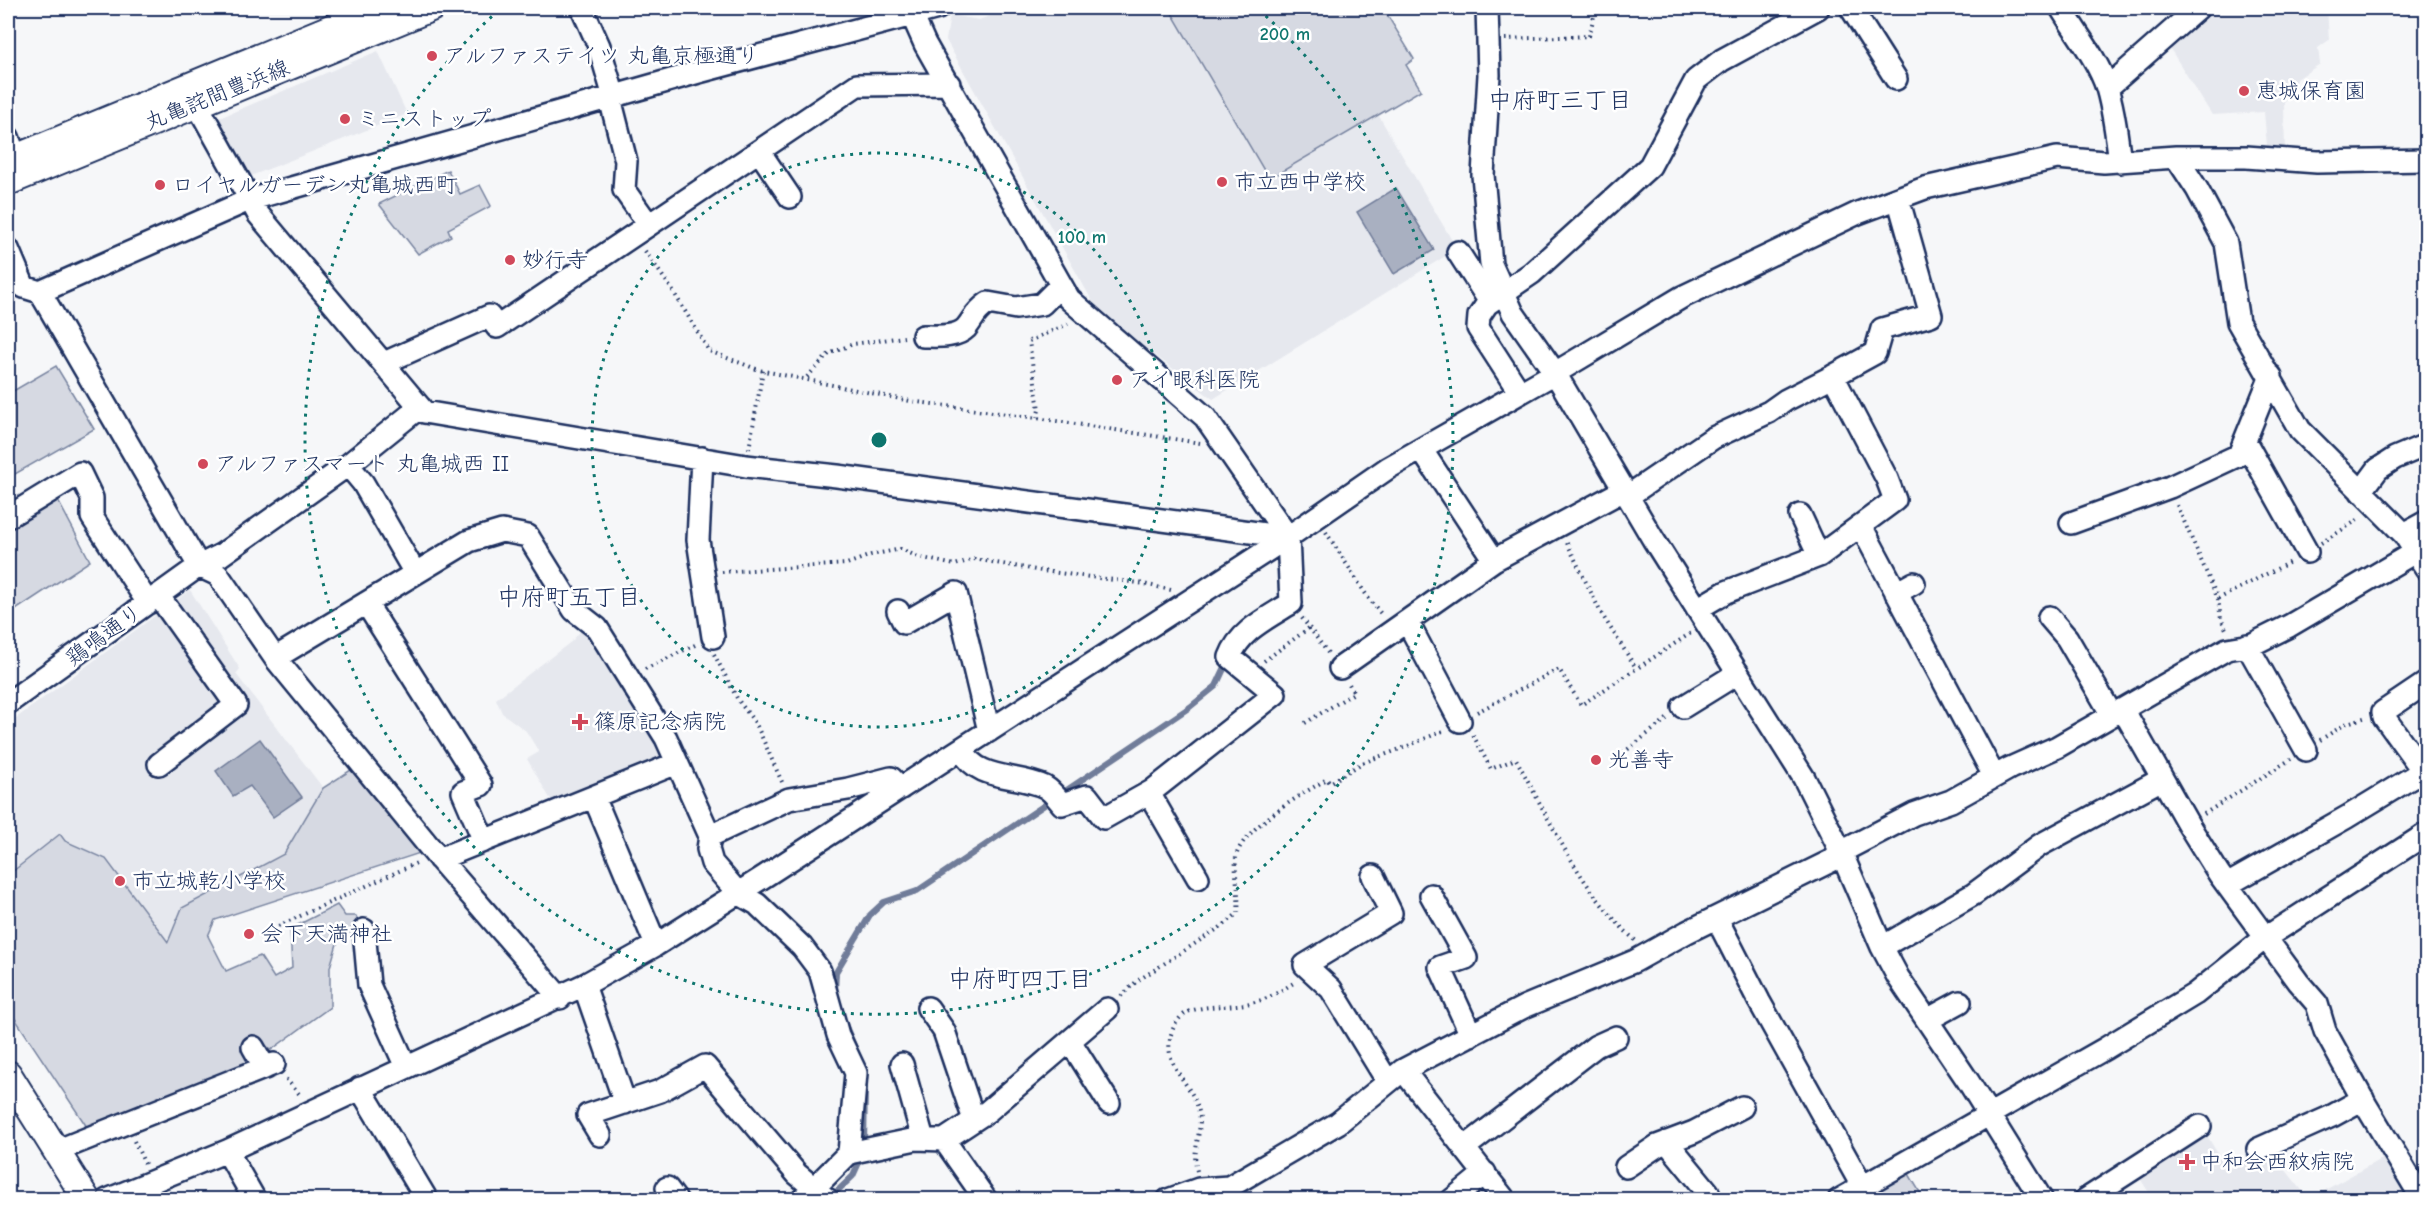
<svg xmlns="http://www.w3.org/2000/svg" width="2434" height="1207" viewBox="0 0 2434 1207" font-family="'Comic Neue','Klee One',sans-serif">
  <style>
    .built { fill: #e6e8ee }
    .green { fill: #d6d9e2; stroke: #7884a0; stroke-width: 1.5 }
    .water { fill: #a9b0c1; stroke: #707c99; stroke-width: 1.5 }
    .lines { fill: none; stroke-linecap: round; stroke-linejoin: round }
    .stream { stroke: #707c99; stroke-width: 6 }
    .minor-casing { stroke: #1b2f5e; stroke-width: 26 }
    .major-casing { stroke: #1b2f5e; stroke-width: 30 }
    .path { stroke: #1b2f5e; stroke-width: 4; stroke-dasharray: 1.5 4.5; stroke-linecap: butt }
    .minor { stroke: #fff; stroke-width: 21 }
    .major { stroke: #fff; stroke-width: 26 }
    .ring { fill: none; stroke: #0f766e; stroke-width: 3; stroke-dasharray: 3 6 }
    .poi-dot { fill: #d1495b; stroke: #fff; stroke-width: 2 }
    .labels { text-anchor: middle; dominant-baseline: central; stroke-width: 5; stroke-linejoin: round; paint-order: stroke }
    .poi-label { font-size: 22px; fill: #1b2f5e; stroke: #fff; text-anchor: start }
    .street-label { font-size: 22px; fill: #1b2f5e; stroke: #fff }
    .neighbourhood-label { font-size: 24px; fill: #1b2f5e; stroke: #fff }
    .centre { fill: #0f766e; stroke: #fff; stroke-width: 3 }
    .ring-label { font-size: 18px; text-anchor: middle; font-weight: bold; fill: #0f766e; stroke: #fff; stroke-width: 5; stroke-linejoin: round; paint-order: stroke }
  </style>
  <rect width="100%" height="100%" fill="#f6f7f9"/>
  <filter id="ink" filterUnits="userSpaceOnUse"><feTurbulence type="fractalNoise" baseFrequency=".0167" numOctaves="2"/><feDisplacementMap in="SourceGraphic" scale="12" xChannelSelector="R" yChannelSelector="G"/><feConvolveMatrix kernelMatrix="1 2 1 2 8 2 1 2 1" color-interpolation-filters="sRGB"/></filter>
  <g filter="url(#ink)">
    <path class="built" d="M 1003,8 L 1383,8 L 1414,59 L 1406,65 L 1421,90 L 1379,116 L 1457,249 L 1213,399 L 1099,313 L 946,40 L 950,15 L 979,20 L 995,14 Z
      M 2195,8 L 2327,8 L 2329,40 L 2318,48 L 2320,64 L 2297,79 L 2284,103 L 2285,156 L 2268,157 L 2264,112 L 2212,115 L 2162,36 Z
      M 378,51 L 407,114 L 246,178 L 217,119 Z
      M 190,590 L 240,669 L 236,674 L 323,788 L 284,854 L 182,908 L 87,1127 L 8,1008 L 8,724 Z
      M 583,628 L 596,640 L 668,756 L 555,807 L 527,759 L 539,752 L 526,731 L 502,713 L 496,699 L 572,641 Z
      M 2203,1129 L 2227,1169 L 2272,1153 L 2309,1199 L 2388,1155 L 2413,1199 L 2153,1199 L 2136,1172 Z"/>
    <path class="green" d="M 1169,8 L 1383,8 L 1414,59 L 1406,65 L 1421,90 L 1269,179 Z
      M 448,170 L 460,194 L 480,185 L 491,206 L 448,229 L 451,236 L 418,254 L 379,204 Z
      M 56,366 L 94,429 L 8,478 L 8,394 Z
      M 55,495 L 90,561 L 8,615 L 8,522 Z
      M 354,768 L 423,852 L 215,920 L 208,936 L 226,971 L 260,956 L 274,978 L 292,968 L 290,929 L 337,905 L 345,916 L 356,916 L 361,927 L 339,937 L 330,967 L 330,1007 L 271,1050 L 261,1041 L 241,1049 L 252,1066 L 87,1127 L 8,1008 L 8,875 L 60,834 L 65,841 L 106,859 L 168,942 L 182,908 L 284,854 L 323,788 Z
      M 1906,1169 L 1924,1199 L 1854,1200 Z"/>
    <path class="water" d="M 1396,188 L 1434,250 L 1394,274 L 1357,212 Z
      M 260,739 L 302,797 L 273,817 L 250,786 L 233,796 L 216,771 Z"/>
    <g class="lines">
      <path class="stream" d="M 835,992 L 836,972 L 870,915 L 884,902 L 917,891 L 1190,707 L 1216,686 L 1225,667
        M 844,1022 L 861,1062
        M 864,1146 L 865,1087
        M 831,1197 L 853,1176 L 862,1156"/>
      <g class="minor-casing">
        <path id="minor" d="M 582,8 L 599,46 L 614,97 L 612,106 L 626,161 L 624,190 L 649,225
          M 909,8 L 925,44 L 1069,299 L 1205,417 L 1288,537 L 1291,603 C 1268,618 1240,630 1230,657 L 1275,694 L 1152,791 L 1104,818 L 1087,796 L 1062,804 C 1057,798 1052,791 1045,787 C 1015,773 978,782 961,749
          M 1487,8 L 1489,75 L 1483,175 L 1491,264 L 1513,313 L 1555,373 L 1653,539 L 1804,778 L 1841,852 L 1882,947 L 1898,977 L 1968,1081 L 2042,1200
          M 1851,8 L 1896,79
          M 2061,8 C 2076,33 2098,60 2107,88 C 2114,112 2117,137 2120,162
          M 2107,88 L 2198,8
          M 190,92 L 258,214 L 424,412 L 746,466 L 837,476 L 1288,537
          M 8,137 L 21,172
          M 759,151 L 790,197
          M 2176,157 L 2197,189 L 2226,243 L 2238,322 L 2300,430 L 2404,534 L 2426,568
          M 8,249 L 24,287 L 40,292 L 199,566 L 218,575 L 275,658 L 436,855 L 560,998
          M 1458,252 L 1490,302
          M 40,292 L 249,200 L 699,72 L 938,8
          M 923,336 C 936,336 956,338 966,328 C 975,317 974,313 988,303 L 1016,308 L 1042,304 L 1061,285
          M 384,363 L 489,316 L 497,327 L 857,85 L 949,84
          M 1833,376 L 1875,353 L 1882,329 L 1931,315 L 1898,198
          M 1520,393 L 1478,328 L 1479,316 L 1487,304 L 1532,273 L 1650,166 L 1696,80 L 1722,60 L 1818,8
          M 2245,441 L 2307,552
          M 1421,449 L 1494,560
          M 702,458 L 698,540 L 713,637
          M 348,465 L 363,483 L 415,573
          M 2361,492 L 2378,469 L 2395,458 L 2426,445
          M 1628,496 L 1713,438 L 1769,412 L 1786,400 L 1833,376 L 1887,479 L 1895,500 L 1819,556 L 1726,592 L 1697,609
          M 1800,515 L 1819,556
          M 8,517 L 80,473 L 92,498 L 92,517 L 148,603
          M 2071,523 L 2170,487 L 2239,455 L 2271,376
          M 1861,526 L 1994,776
          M 2404,534 L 2426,522
          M 1896,593 L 1914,583
          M 158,595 L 236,705 L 159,764
          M 366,603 L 481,785 L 463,792 L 484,841
          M 898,611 L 904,623 L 956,593 L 989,731
          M 2049,617 L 2067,638 L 2112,715
          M 1407,621 L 1460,721
          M 2247,645 L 2306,750
          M 275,658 L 469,541 L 502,531 L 528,536 L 574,610 L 597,628 L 666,738 L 710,836 L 708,849 L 712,863 L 738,893 L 757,904 L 802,947 L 820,971 L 838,1035 L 856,1073 L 849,1153
          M 1340,668 L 1494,560 L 1624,490
          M 8,703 L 199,566 L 221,555 L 348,465 L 420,407
          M 1683,707 L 1738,673
          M 2121,710 L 2129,720 L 2188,824 L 2219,874 L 2298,982 L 2317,1004 L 2325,1031 L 2367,1107 L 2423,1200
          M 2423,771 L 2384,717 L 2383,712 L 2426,683
          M 1149,793 L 1198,878
          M 594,797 L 656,945
          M 710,836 L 789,799 L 848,789 L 891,778 L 901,788
          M 439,859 L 677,763
          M 1373,876 L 1391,913 L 1305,965 L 1331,989 L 1388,1082
          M 2227,885 L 2347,817 L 2426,769
          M 1431,895 L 1466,958 L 1440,967 L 1471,1035
          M 1717,919 L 1759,1001 L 1862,1186
          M 364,930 L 369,985 L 406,1067
          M 1882,947 L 1974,894 L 2040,845 L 2162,779
          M 584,985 L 625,1103
          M 928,1008 L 944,1031 L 974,1120
          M 1927,1020 L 1960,1002
          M 1070,1041 L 1109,1103
          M 253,1047 L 265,1068
          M 902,1064 L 923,1139
          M 1403,1070 L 1505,1200
          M 360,1088 L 427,1200
          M 600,1135 L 588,1115 L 660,1091 L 705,1066 L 797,1174 L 828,1200
          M 944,1140 L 988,1111 L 1107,1009
          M 1667,1142 L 1708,1192 L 1711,1200
          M 1464,1148 L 1596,1046 L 1616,1037
          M 2258,1149 L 2332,1116 L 2363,1099
          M 56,1151 L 274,1064
          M 227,1151 L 255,1200
          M 1626,1167 L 1657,1146 L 1694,1132 L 1742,1107
          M 667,1188 L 676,1200
          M 107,1200 L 227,1151 L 584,985 L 656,945 L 765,876 L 1288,537 L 1388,468 L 1555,373 L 1682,297 L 1858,213 L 1925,188 L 2057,158 L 2104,162 L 2176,157 L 2246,157 L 2317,162 L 2426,160
          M 802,1200 L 849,1153 L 916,1139 L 944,1140 L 986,1200
          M 1168,1200 L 1199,1189 L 1229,1187 L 1338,1123 L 1403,1070 L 1524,1007 L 1635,961 L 1687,932 L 1833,860 L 1841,852 L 1914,814 L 1951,801 L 2010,768 L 2057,747 L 2227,649 L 2251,645 L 2289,626 L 2415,552
          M 1452,1200 L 1485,1173
          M 1839,1200 L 2106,1048 L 2195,994 L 2265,938 L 2426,834
          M 2085,1200 L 2200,1126"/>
      </g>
      <g class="major-casing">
        <path id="major" d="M 8,161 L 379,8
          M 8,182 L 431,8
          M 8,1074 L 87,1200"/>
      </g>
      <path class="path" d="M 1505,39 L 1589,36 L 1596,8
        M 645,251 L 673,291 L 709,351 L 759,370 L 910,401 L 1037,418 L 1200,443
        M 807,377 L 829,354 L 853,344 L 904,337
        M 1037,418 L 1039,410 L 1029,341 L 1068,324
        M 749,449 L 763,370
        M 2177,505 L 2218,599 L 2221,619 L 2227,631
        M 1326,532 L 1369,599 L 1382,615
        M 1567,543 L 1601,613 L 1636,668
        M 2321,543 L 2361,518
        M 722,572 L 847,564 L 871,555 L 901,549 L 918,557 L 955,565 L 974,559 L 1042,571 L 1139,583 L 1171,590
        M 2218,599 L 2292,561
        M 1302,618 L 1328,653
        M 714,654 L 738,700 L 756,724 L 782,782
        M 1264,661 L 1309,628
        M 645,669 L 697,644
        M 1477,712 L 1559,669 L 1581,705 L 1691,633
        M 1305,723 L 1354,693 L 1349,684
        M 1473,735 L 1491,769 L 1516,759 C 1551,822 1581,892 1636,941
        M 2320,740 L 2347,723 L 2367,717
        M 1623,753 L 1668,718
        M 2204,814 L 2291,759
        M 278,926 L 419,862
        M 1121,996 L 1137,981 L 1224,925 L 1238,913 C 1240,895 1234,875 1236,857 C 1241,829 1304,793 1327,779 L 1330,783 L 1362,763 L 1403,748 L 1445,730
        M 286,1079 L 301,1096
        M 134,1141 L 145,1164
        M 1197,1171 C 1191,1151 1203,1132 1199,1112 C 1195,1091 1175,1075 1170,1054 C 1167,1039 1174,1017 1190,1011 C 1211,1004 1236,1008 1258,1001 C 1272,997 1284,989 1295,982"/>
      <use href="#minor" class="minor"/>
      <use href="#major" class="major"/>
    </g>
  </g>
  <g class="ring">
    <circle cx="879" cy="440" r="287"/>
    <path d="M1259 10A574 574 0 1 1 499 10"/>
  </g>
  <g class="poi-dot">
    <circle cx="432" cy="56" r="6"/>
    <circle cx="2244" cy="91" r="6"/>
    <circle cx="345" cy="119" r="6"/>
    <circle cx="1222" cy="182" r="6"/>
    <circle cx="160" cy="185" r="6"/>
    <circle cx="510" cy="260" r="6"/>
    <circle cx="1117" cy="380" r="6"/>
    <circle cx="203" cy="464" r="6"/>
    <path d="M577 713h6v6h6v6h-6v6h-6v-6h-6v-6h6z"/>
    <circle cx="1596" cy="760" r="6"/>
    <circle cx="120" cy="881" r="6"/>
    <circle cx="249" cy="934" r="6"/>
    <path d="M2184 1153h6v6h6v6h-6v6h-6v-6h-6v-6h6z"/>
  </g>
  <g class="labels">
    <g class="poi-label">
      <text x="444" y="56">アルファステイツ 丸亀京極通り</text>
      <text x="2256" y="91">恵城保育園</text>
      <text x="357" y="119">ミニストップ</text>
      <text x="1234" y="182">市立西中学校</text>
      <text x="172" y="185">ロイヤルガーデン丸亀城西町</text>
      <text x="522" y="260">妙行寺</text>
      <text x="1129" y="380">アイ眼科医院</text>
      <text x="215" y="464">アルファスマート 丸亀城西 II</text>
      <text x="594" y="722">篠原記念病院</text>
      <text x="1608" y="760">光善寺</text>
      <text x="132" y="881">市立城乾小学校</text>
      <text x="261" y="934">会下天満神社</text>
      <text x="2200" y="1162">中和会西紋病院</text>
    </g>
    <g class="street-label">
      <text transform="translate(217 95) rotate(-22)">丸亀詫間豊浜線</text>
      <text transform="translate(104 635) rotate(-36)">鶏鳴通り</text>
    </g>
    <g class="neighbourhood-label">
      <text x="1560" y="100">中府町三丁目</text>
      <text x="569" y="597">中府町五丁目</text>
      <text x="1020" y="979">中府町四丁目</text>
    </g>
  </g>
  <circle cx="879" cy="440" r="9" class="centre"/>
  <g class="ring-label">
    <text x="1285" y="40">200 m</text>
    <text x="1082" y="243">100 m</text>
  </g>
  <rect width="2434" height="1207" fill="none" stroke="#fff" stroke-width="30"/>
  <rect x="15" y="15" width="2404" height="1177" fill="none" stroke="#1b2f5e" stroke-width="2" filter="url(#ink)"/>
</svg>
